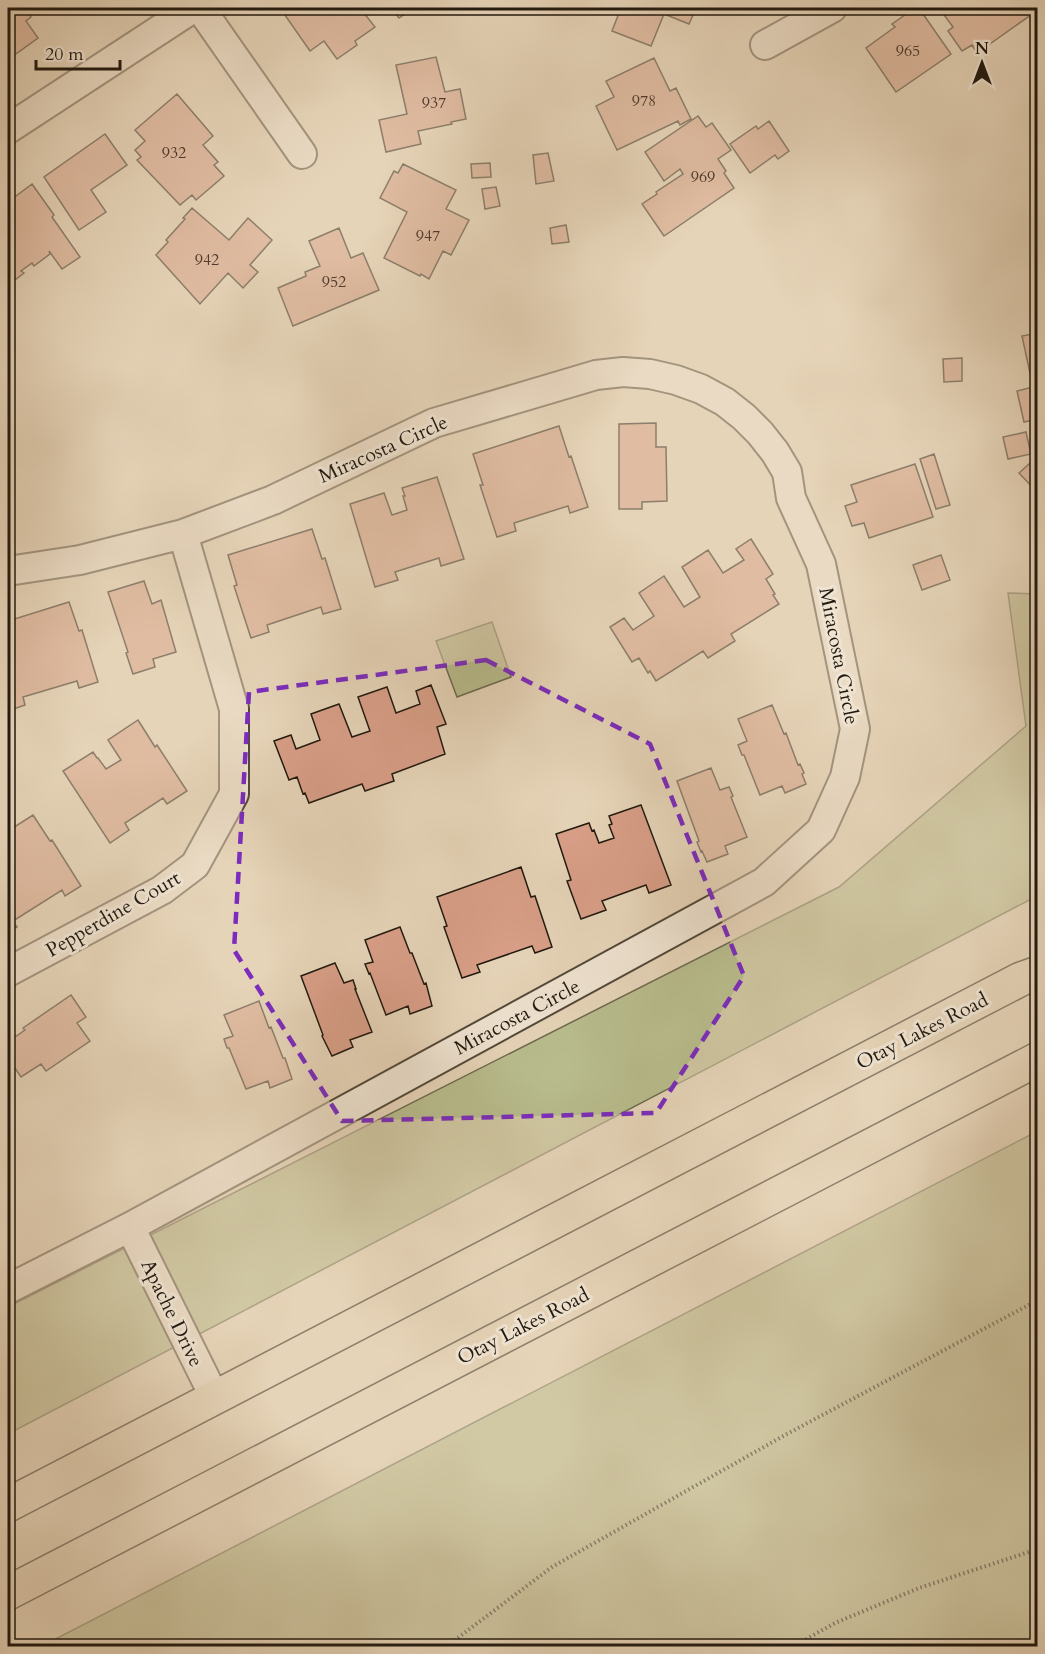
<svg xmlns="http://www.w3.org/2000/svg" width="1045" height="1654" viewBox="0 0 1045 1654" font-family="Cardo,serif">
  <style>
    .green { fill: #b8bc8d; stroke: #6c6a4e; stroke-width: 1.5 }
    .building { fill: #d99f88; stroke: #20190f; stroke-width: 1.5 }
    .lines { fill: none; stroke-linecap: round; stroke-linejoin: round }
    .minor-casing { stroke: #524839; stroke-width: 32 }
    .primary-casing { stroke: #20190f; stroke-width: 36 }
    .path { stroke: #20190f; stroke-width: 4; stroke-dasharray: 1.5 3; stroke-linecap: butt }
    .minor { stroke: #efe3d1; stroke-width: 28 }
    .primary { stroke: #e6d4b8; stroke-width: 33 }
    .marked { fill: none; stroke: #7b2cbf; stroke-width: 4.5; stroke-dasharray: 12 8; stroke-linejoin: round }
    .labels { text-anchor: middle; dominant-baseline: central; stroke-width: 6; stroke-linejoin: round; paint-order: stroke }
    .number-label { font-size: 16px; fill: #4e3a2d }
    .street-label { font-size: 20px; fill: #20190f; stroke: #efe3d1 }
  </style>
  <rect width="100%" height="100%" fill="#e6d4b8"/>
  <filter id="stains"><feTurbulence type="fractalNoise" baseFrequency=".00333" numOctaves="4"/><feColorMatrix values="0 0 0 0 .2 0 0 0 0 .09 0 0 0 0 .02 0 0 0 .5 -.17"/></filter>
  <radialGradient id="worn" r=".72"><stop offset=".6" stop-color="#630" stop-opacity="0"/><stop offset="1" stop-color="#630" stop-opacity=".3"/></radialGradient>
  <path class="green" d="M 1008,593 L 1037,594 L 1037,896 L 8,1434 L 8,1307 L 839,887 L 1026,726 Z
    M 492,622 L 511,677 L 457,697 L 436,641 Z
    M 1037,1132 L 1037,1646 L 42,1646 L 1032,1134 Z"/>
  <path class="building" d="M 8,8 L 24,8 L 31,17 L 26,21 L 38,38 L 13,56 L 8,49 Z
    M 280,8 L 360,8 L 375,27 L 355,41 L 357,45 L 337,59 L 324,41 L 310,51 Z
    M 391,8 L 414,8 L 399,18 Z
    M 621,8 L 693,8 L 690,14 L 693,15 L 689,24 L 664,14 L 651,46 L 612,31 Z
    M 915,8 L 922,8 L 925,12 L 923,14 L 951,54 L 896,92 L 866,48 L 895,27 L 892,24 Z
    M 939,8 L 1037,8 L 1038,10 L 977,53 L 972,45 L 962,51 L 948,31 L 953,27 Z
    M 436,57 L 445,92 L 460,89 L 466,119 L 451,122 L 452,124 L 418,131 L 421,144 L 386,152 L 379,120 L 407,114 L 396,65 Z
    M 654,58 L 670,91 L 676,88 L 691,119 L 680,125 L 678,121 L 617,150 L 596,106 L 614,97 L 606,81 Z
    M 177,94 L 213,136 L 203,145 L 218,162 L 214,165 L 224,176 L 196,200 L 192,195 L 180,205 L 137,160 L 141,157 L 135,150 L 145,141 L 135,130 Z
    M 698,116 L 706,127 L 712,123 L 731,150 L 718,159 L 726,171 L 724,173 L 734,188 L 664,236 L 642,204 L 657,194 L 656,192 L 683,174 L 680,169 L 664,181 L 645,152 Z
    M 769,121 L 789,151 L 778,159 L 775,155 L 750,173 L 730,144 L 756,126 L 758,129 Z
    M 105,134 L 127,165 L 91,190 L 106,212 L 79,230 L 44,177 Z
    M 548,153 L 554,181 L 536,184 L 533,155 Z
    M 490,163 L 491,177 L 472,178 L 471,164 Z
    M 403,164 L 456,190 L 446,209 L 469,220 L 451,255 L 443,251 L 429,279 L 421,274 L 420,276 L 384,258 L 407,212 L 380,198 L 394,171 L 398,173 Z
    M 32,184 L 54,215 L 52,217 L 80,257 L 62,269 L 49,251 L 50,254 L 34,266 L 32,263 L 21,271 L 24,273 L 15,280 L 13,277 L 8,281 L 8,202 Z
    M 496,187 L 500,206 L 485,209 L 482,189 Z
    M 192,208 L 229,240 L 248,218 L 272,240 L 250,265 L 258,272 L 243,288 L 228,273 L 200,304 L 156,255 L 168,242 L 166,240 L 185,219 L 183,218 Z
    M 566,225 L 569,242 L 552,244 L 550,228 Z
    M 339,228 L 351,258 L 363,253 L 379,290 L 293,326 L 278,288 L 306,276 L 305,272 L 320,266 L 309,241 Z
    M 1038,333 L 1038,419 L 1024,422 L 1017,391 L 1033,387 L 1022,336 Z
    M 962,358 L 962,381 L 944,382 L 943,359 Z
    M 656,423 L 656,447 L 666,447 L 667,501 L 642,502 L 642,509 L 619,509 L 619,424 Z
    M 559,426 L 569,457 L 571,456 L 588,507 L 570,513 L 568,506 L 514,523 L 516,531 L 497,537 L 480,485 L 483,485 L 473,454 Z
    M 1026,432 L 1031,454 L 1008,459 L 1003,437 Z
    M 934,454 L 950,505 L 936,509 L 920,459 Z
    M 1038,456 L 1038,493 L 1019,473 Z
    M 915,464 L 933,517 L 869,538 L 864,523 L 852,526 L 845,506 L 857,502 L 851,485 Z
    M 437,477 L 464,559 L 441,566 L 439,558 L 395,572 L 398,580 L 375,587 L 350,504 L 384,493 L 392,515 L 407,510 L 403,496 L 405,496 L 402,488 Z
    M 312,529 L 322,559 L 325,558 L 341,609 L 323,614 L 321,607 L 267,625 L 269,632 L 251,638 L 234,586 L 237,585 L 228,555 Z
    M 751,539 L 773,574 L 766,579 L 775,594 L 773,595 L 779,604 L 731,634 L 735,641 L 708,658 L 703,651 L 656,681 L 650,671 L 648,673 L 639,658 L 632,662 L 610,627 L 624,618 L 633,630 L 654,616 L 639,593 L 664,576 L 684,607 L 700,597 L 682,567 L 708,550 L 723,573 L 744,560 L 736,549 Z
    M 941,555 L 950,580 L 922,590 L 913,565 Z
    M 144,581 L 152,604 L 161,600 L 176,652 L 153,659 L 155,667 L 133,674 L 126,653 L 128,652 L 108,592 Z
    M 69,602 L 79,631 L 82,630 L 98,682 L 79,688 L 77,681 L 23,697 L 25,705 L 8,711 L 8,621 Z
    M 431,685 L 446,724 L 437,727 L 445,754 L 392,774 L 394,781 L 365,791 L 362,784 L 309,803 L 305,793 L 303,794 L 297,777 L 289,780 L 274,741 L 291,735 L 296,749 L 320,740 L 311,714 L 339,704 L 352,737 L 370,731 L 358,697 L 387,687 L 396,713 L 420,704 L 416,691 Z
    M 772,705 L 784,734 L 786,733 L 798,765 L 800,764 L 804,773 L 802,774 L 806,784 L 785,793 L 782,786 L 760,795 L 744,755 L 742,755 L 738,745 L 747,741 L 738,719 Z
    M 138,720 L 155,747 L 157,745 L 187,791 L 167,804 L 163,798 L 125,823 L 129,830 L 110,843 L 63,771 L 93,752 L 97,758 L 98,758 L 106,769 L 121,760 L 108,740 Z
    M 711,768 L 720,790 L 729,787 L 733,796 L 731,797 L 747,837 L 725,846 L 728,854 L 707,862 L 702,851 L 701,852 L 697,842 L 699,841 L 677,781 Z
    M 641,805 L 671,885 L 649,893 L 646,885 L 602,901 L 606,910 L 581,919 L 567,881 L 571,880 L 556,834 L 589,823 L 592,831 L 594,830 L 599,843 L 614,838 L 609,825 L 612,824 L 609,816 Z
    M 33,815 L 50,841 L 52,840 L 81,886 L 65,896 L 62,890 L 13,921 L 17,927 L 8,933 L 8,831 Z
    M 521,867 L 531,897 L 535,896 L 552,947 L 535,953 L 532,946 L 477,965 L 480,972 L 462,978 L 444,927 L 447,926 L 437,897 Z
    M 400,927 L 410,953 L 412,953 L 424,984 L 426,983 L 432,1006 L 410,1014 L 408,1006 L 386,1015 L 370,973 L 369,974 L 365,964 L 373,962 L 365,940 Z
    M 335,963 L 344,983 L 353,980 L 356,989 L 355,989 L 372,1032 L 350,1040 L 353,1047 L 332,1056 L 322,1036 L 323,1035 L 301,976 Z
    M 71,995 L 86,1017 L 77,1023 L 90,1041 L 46,1071 L 41,1064 L 21,1077 L 8,1058 L 8,1042 L 25,1030 L 23,1028 Z
    M 259,1001 L 269,1028 L 271,1027 L 283,1058 L 285,1058 L 292,1079 L 270,1088 L 268,1081 L 246,1089 L 229,1048 L 227,1048 L 224,1039 L 233,1036 L 224,1015 Z"/>
  <g class="lines">
    <g class="minor-casing">
      <path id="minor" d="M 200,8 L 302,154
        M 765,45 L 832,8
        M 8,129 L 193,8
        M 8,571 L 80,560 L 183,534 L 273,500 L 434,423 L 596,375 L 623,372 L 650,374 L 676,380 L 701,389 L 725,402 L 744,417 L 760,433 L 775,452 L 787,472 L 791,498 L 821,564 L 855,729 L 845,777 L 821,830 L 764,882 L 130,1227 L 8,1289
        M 8,972 L 162,890 L 195,865 L 234,794 L 234,709 L 183,534
        M 130,1227 L 215,1398"/>
    </g>
    <g class="primary-casing">
      <path id="primary" d="M 8,1505 L 1021,979 L 1038,973
        M 8,1593 L 1038,1059"/>
    </g>
    <path class="path" d="M 447,1646 L 552,1567 L 785,1435 L 1038,1300
      M 794,1646 L 835,1623 L 919,1588 L 1038,1549"/>
    <use href="#minor" class="minor"/>
    <use href="#primary" class="primary"/>
  </g>
  <path d="M0 0H1045V1654H0ZM 486,660 L 650,744 L 744,976 L 656,1113 L 342,1121 L 234,950 L 249,692 Z" fill="#e6d4b8" fill-opacity=".55" fill-rule="evenodd"/>
  <path class="marked" d="M 486,660 L 650,744 L 744,976 L 656,1113 L 342,1121 L 234,950 L 249,692 Z"/>
  <g class="labels">
    <g class="number-label">
      <text x="908" y="51">965</text>
      <text x="644" y="101">978</text>
      <text x="434" y="103">937</text>
      <text x="174" y="153">932</text>
      <text x="703" y="177">969</text>
      <text x="428" y="236">947</text>
      <text x="207" y="260">942</text>
      <text x="334" y="282">952</text>
    </g>
    <g class="street-label">
      <text transform="translate(383 449) rotate(-24)">Miracosta Circle</text>
      <text transform="translate(839 656) rotate(79)">Miracosta Circle</text>
      <text transform="translate(113 914) rotate(-30)">Pepperdine Court</text>
      <text transform="translate(517 1017) rotate(-28)">Miracosta Circle</text>
      <text transform="translate(922 1031) rotate(-27)">Otay Lakes Road</text>
      <text transform="translate(172 1313) rotate(64)">Apache Drive</text>
      <text transform="translate(523 1326) rotate(-27)">Otay Lakes Road</text>
    </g>
  </g>
  <rect width="1045" height="1654" fill="none" stroke="#e6d4b8" stroke-width="30"/>
  <rect x="9" y="9" width="1027" height="1636" fill="none" stroke="#20190f" stroke-width="3"/>
  <rect x="15" y="15" width="1015" height="1624" fill="none" stroke="#20190f" stroke-width="1.5"/>
  <g transform="translate(982 63)" stroke="#efe3d1" stroke-width="4.5" paint-order="stroke">
  <path d="M0-4.5L10 22L0 15L-10 22Z" fill="#20190f"/>
  <text y="-9" font-size="16" font-weight="bold" text-anchor="middle" fill="#20190f">N</text>
  </g>
  <path d="M36 60v9h84v-9" fill="none" stroke="#20190f" stroke-width="3"/>
  <text x="45" y="60" font-size="18" fill="#20190f" stroke="#efe3d1" stroke-width="4.5" paint-order="stroke">20 m</text>
  <rect width="100%" height="100%" filter="url(#stains)"/>
  <rect width="100%" height="100%" fill="url(#worn)"/>
</svg>
